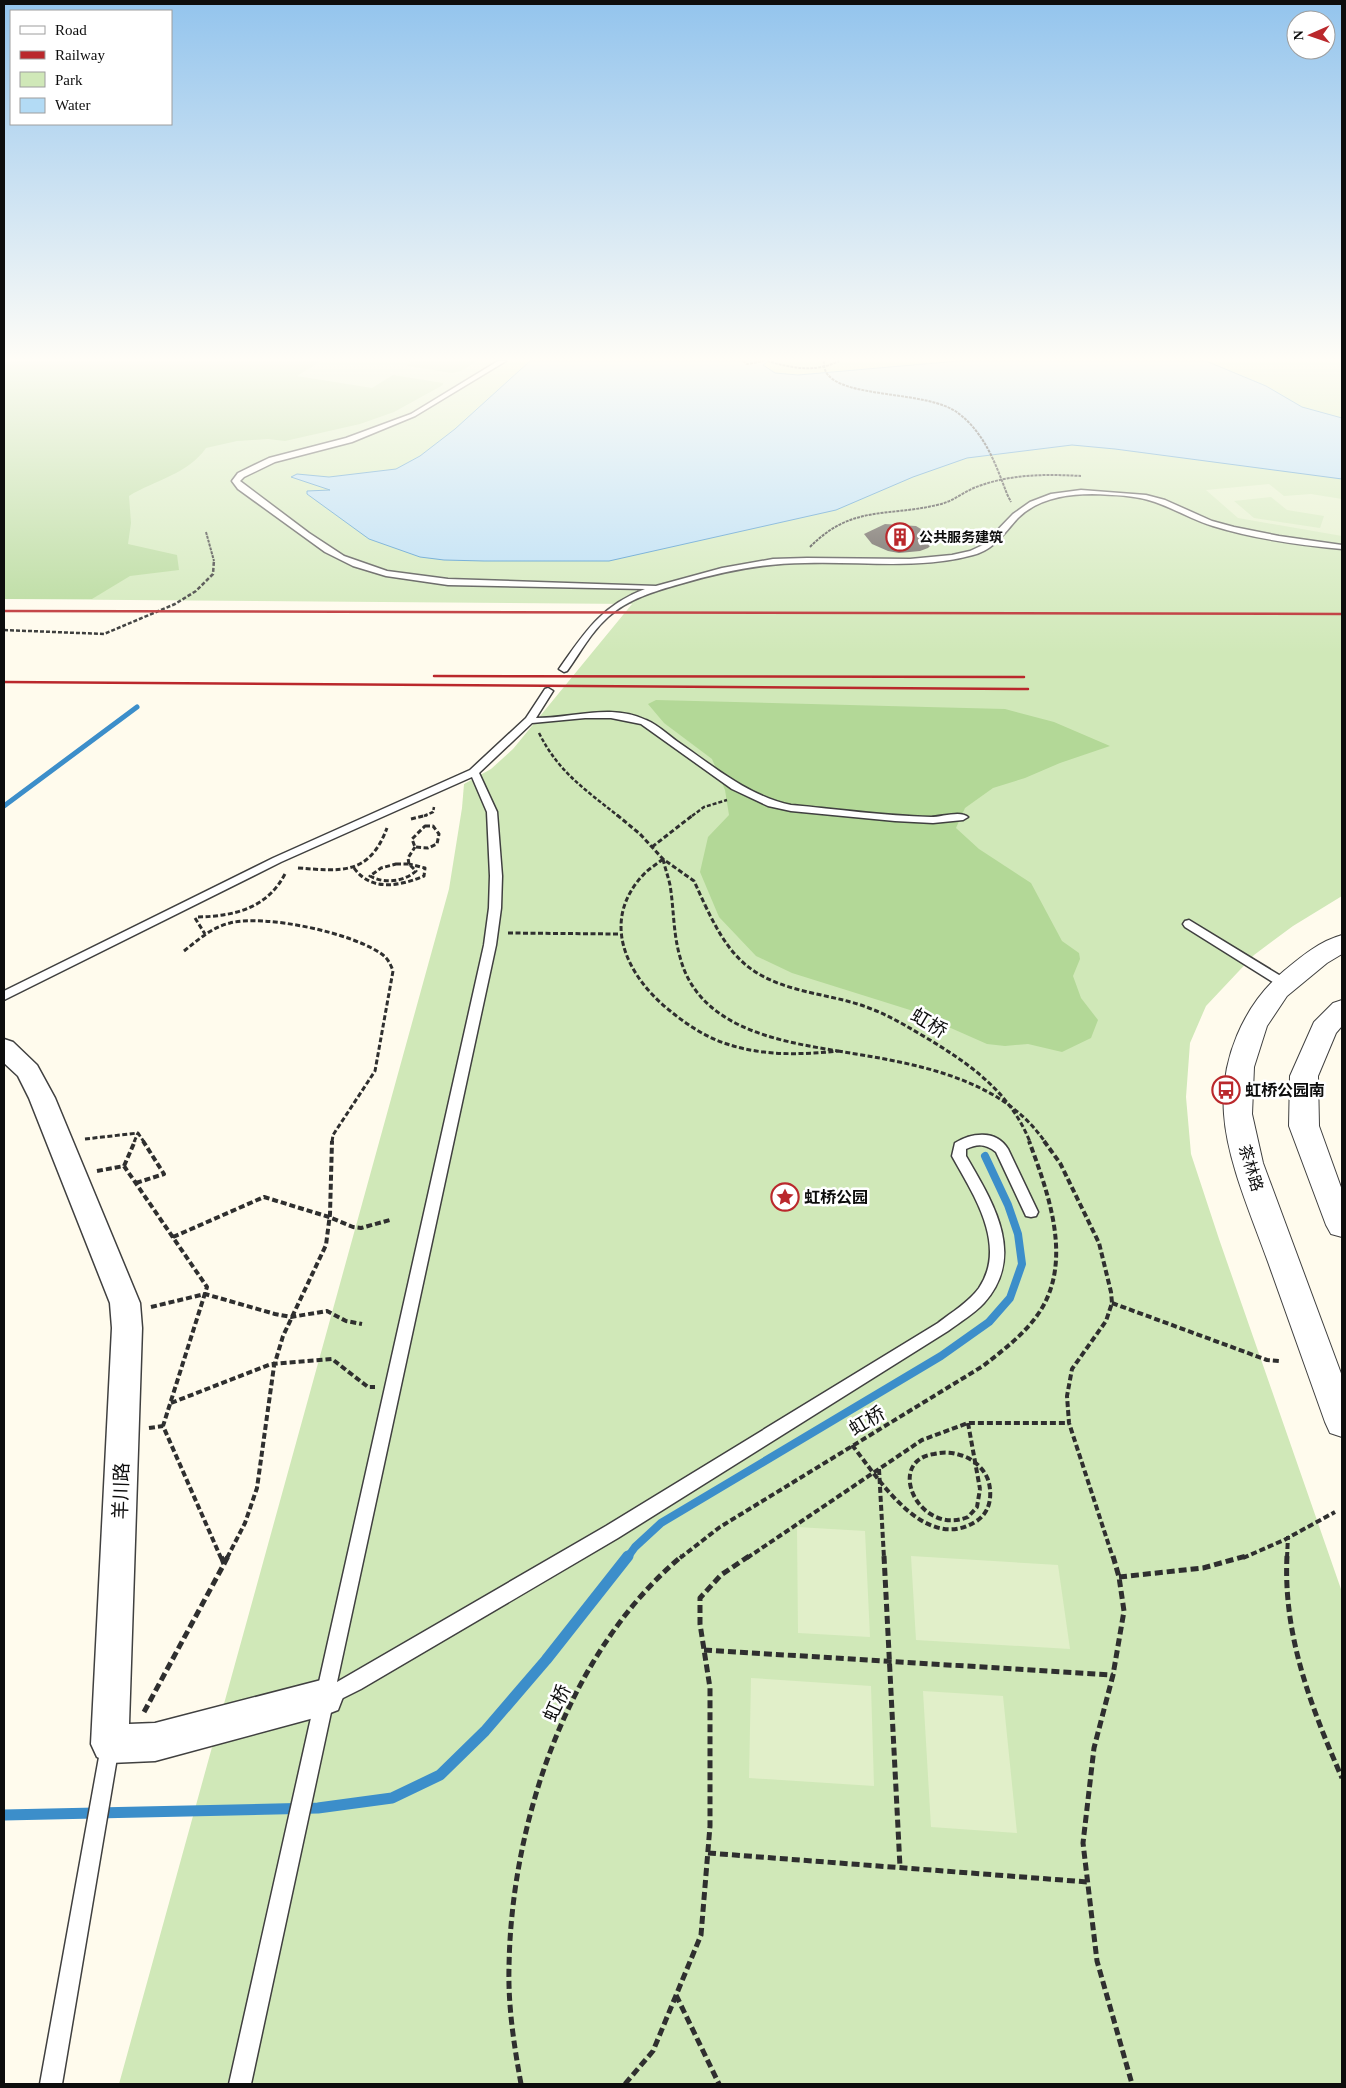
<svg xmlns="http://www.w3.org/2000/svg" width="1346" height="2088" viewBox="0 0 1346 2088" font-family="'Times New Roman','Noto Sans SC',serif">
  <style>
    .green { fill: #d0e8b8 }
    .forest { fill: #b3d897 }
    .pitch { fill: #e1efc9; fill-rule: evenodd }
    .water { fill: #b3dbf5; stroke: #3c8eca }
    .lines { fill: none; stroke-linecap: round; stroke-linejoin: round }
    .stream-far2 { stroke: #3c8eca; stroke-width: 5 }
    .stream-far1 { stroke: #3c8eca; stroke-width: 8 }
    .stream { stroke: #3c8eca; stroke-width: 11 }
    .building { fill: #554e49 }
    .service-casing { stroke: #404040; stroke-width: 3 }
    .minor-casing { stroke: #404040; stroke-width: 3 }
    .tertiary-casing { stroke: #404040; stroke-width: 2 }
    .path-far4 { stroke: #2f2f2f; stroke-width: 2; stroke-dasharray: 3 1; stroke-linecap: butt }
    .path-far3 { stroke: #2f2f2f; stroke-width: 2.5; stroke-dasharray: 4 2; stroke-linecap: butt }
    .path-far2 { stroke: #2f2f2f; stroke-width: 3; stroke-dasharray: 5 2.5; stroke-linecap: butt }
    .path-far1 { stroke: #2f2f2f; stroke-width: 4; stroke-dasharray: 6 3; stroke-linecap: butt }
    .path { stroke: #2f2f2f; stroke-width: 5; stroke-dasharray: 8 4; stroke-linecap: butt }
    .service { fill: #fff; fill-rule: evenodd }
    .minor { fill: #fff; fill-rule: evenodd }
    .tertiary { fill: #fff; fill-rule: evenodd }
    .rail { stroke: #ba282c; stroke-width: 2.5 }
    .path-bridge-far3 { stroke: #2f2f2f; stroke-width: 2; stroke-dasharray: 3 1; stroke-linecap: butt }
    .path-bridge-far2 { stroke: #2f2f2f; stroke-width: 3; stroke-dasharray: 5 2.5; stroke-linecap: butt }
    .path-bridge-far1 { stroke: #2f2f2f; stroke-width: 4; stroke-dasharray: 6 3; stroke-linecap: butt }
    .path-bridge { stroke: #2f2f2f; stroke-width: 5; stroke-dasharray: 8 4; stroke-linecap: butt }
    .labels { text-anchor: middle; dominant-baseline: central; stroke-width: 5; stroke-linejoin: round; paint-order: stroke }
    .far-poi-label { font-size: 14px; font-weight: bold; fill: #0d0d0d; stroke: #fff; text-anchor: start }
    .poi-label { font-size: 16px; font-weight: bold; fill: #0d0d0d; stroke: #fff; text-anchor: start }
    .street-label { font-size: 16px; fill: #0d0d0d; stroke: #fff }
    .near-street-label { font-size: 19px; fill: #0d0d0d; stroke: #fff }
  </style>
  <rect width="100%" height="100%" fill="#fffbed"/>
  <path class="green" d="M 4,361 L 1342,361 L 1342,896 L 1293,926 L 1254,955 L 1206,1006 L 1190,1043 L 1186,1097 L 1191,1154 L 1219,1239 L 1342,1592 L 1342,2084 L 119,2084 L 449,889 L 462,808 L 464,784 L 491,769 L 513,749 L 632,604 L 4,599 Z"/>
  <path class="forest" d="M 12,361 L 321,361 L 297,376 L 372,388 L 393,375 L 443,383 L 443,385 L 394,412 L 360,424 L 285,441 L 268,439 L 237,441 L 206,448 C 188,474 155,480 129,496 L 131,523 L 128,544 L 177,555 L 179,570 L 130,576 L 92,599 L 4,599 L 4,363 Z
    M 408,361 L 477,361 L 461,371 L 452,373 L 407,366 L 412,362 Z
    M 656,700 L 1005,709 L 1054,722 L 1110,746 L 1060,763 L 1025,778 L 993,788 L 965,808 L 956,828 L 979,849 L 1031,883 L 1062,941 L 1079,953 L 1080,959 L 1073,976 L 1081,998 L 1098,1020 L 1091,1038 L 1062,1052 L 1028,1044 L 1005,1046 L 987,1044 L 910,1010 L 792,973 L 756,956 L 719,917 L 700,872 L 708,837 L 729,815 L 725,790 L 712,759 L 664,723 L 648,704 Z"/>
  <path class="pitch" d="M 1269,484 L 1284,496 L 1311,494 L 1342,499 L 1342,536 L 1238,518 L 1206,490 ZM 1271,497 L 1287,510 L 1324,516 L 1320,528 L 1254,518 L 1234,501 Z
    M 797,1527 L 865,1531 L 870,1637 L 798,1633 Z
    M 911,1556 L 1058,1565 L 1070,1649 L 916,1640 Z
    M 751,1678 L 871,1686 L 874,1786 L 749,1778 Z
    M 923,1691 L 1003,1696 L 1017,1833 L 931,1827 Z"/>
  <path class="water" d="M 530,361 L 768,361 L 763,365 L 775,373 L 798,375 L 959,361 L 1206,361 L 1266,386 L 1302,407 L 1342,418 L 1342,479 L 1115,449 L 1072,445 L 967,458 L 913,477 L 836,510 L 609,561 L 484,561 L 444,560 L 420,557 L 369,539 L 307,494 L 307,491 L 330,490 L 291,477 L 297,474 L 329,477 L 396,469 L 420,456 L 455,429 Z"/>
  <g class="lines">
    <path class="stream-far2" d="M 4,806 L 137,707"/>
    <path class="stream-far1" d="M 627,1558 L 635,1547 L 661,1523 L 941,1356 L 989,1322 L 1010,1298 L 1022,1264 L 1018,1234 L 1008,1205 L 985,1156"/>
    <path class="stream" d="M 4,1815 L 318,1808 L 392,1798 L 440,1775 L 485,1731 L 546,1660 L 628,1556"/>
  </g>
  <path class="building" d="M 885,524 L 916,526 L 937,539 L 928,548 L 920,551 L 899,553 L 888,551 L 872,544 L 864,534 Z"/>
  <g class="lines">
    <g class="service-casing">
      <path id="service" d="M 498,361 L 506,361 L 415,416 L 352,442 L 275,462 L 244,477 L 240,481 L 309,533 L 344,556 L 387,571 L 448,579 L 656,586 L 722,568 L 773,559 L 807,558 L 910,559 L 952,555 L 970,551 L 983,545 L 1013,514 L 1030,502 L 1051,494 L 1081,490 L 1146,495 L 1165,500 L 1212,521 L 1234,527 L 1279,536 L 1342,545 L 1342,549 C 1299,545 1255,539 1213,526 C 1193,520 1175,509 1155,502 C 1136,495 1113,495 1092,494 C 1066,494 1037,499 1018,518 C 1004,533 994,550 973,555 C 918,570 861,561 805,563 C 762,563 721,572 680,584 C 655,591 628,599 608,617 C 591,632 580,653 567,671 L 564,672 L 559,669 C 585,632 601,606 645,589 L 448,585 L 386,576 L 353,566 L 325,552 L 238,489 L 232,481 L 238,473 L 269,458 L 346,438 L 411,414 Z
        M 548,688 L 553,691 L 536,718 C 573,718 611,703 646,720 C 658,725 668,735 678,742 C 713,766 748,796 791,805 C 837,809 884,816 931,817 C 941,817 961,810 968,817 L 963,820 L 933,823 L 895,821 L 791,811 L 768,806 L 732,789 L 641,724 L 611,718 L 585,718 L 532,723 L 479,773 L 497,812 L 502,876 L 501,908 L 496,945 L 337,1682 L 606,1526 L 938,1323 C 952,1312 969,1302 979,1288 C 1008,1245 973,1194 952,1156 L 955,1143 C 971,1133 996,1129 1008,1149 L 1038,1212 L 1036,1216 L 1031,1217 L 1026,1216 L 996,1152 C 986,1144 978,1143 966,1149 L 966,1156 C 992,1201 1027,1255 984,1303 C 974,1314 960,1322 948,1331 L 618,1538 L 361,1689 L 333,1703 L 251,2084 L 229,2084 L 484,945 L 489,908 L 490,876 L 487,812 L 472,777 L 281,862 L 4,1000 L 4,991 L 273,858 L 470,770 L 526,718 L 545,689 Z
        M 1189,920 L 1289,981 L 1291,984 L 1289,987 L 1281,987 L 1185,927 L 1183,924 L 1185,921 Z
        M 110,1737 L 117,1739 L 119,1746 L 62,2084 L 40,2084 L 101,1746 L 103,1739 Z"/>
    </g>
    <g class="minor-casing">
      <path id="minor" d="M 4,1039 L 13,1042 L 37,1065 L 55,1098 L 140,1303 L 142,1328 L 129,1724 L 155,1723 L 325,1679 L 338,1684 L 343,1697 L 338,1710 L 325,1715 L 155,1761 L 110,1763 L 97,1757 L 91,1744 L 112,1328 L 110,1303 L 29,1098 L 18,1076 L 4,1063 Z"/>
    </g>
    <g class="tertiary-casing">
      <path id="tertiary" d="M 1342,935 L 1342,954 L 1327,963 L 1287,996 L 1267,1026 L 1254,1067 L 1252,1114 L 1263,1163 L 1342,1376 L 1342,1437 L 1330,1433 L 1325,1422 C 1306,1369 1287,1315 1268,1262 C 1252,1217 1227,1161 1224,1114 C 1220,1060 1243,1005 1285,970 C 1302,956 1320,941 1342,935 Z
        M 1342,1000 L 1342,1026 L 1336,1033 L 1318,1076 L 1319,1126 L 1342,1190 L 1342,1237 L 1331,1234 L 1326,1225 L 1289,1126 L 1290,1076 L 1314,1022 L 1333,1003 Z"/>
    </g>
    <path class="path-far4" d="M 743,361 L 747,364 L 764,361
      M 767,361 C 792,368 815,373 839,361
      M 1007,494 L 1011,502
      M 206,532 L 214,561
      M 810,547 C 851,505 886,517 937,505 C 953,502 964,491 979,486 C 1012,474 1046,474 1081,476"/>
    <path class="path-far3" d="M 4,630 L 104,634 L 175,604 L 196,591 L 213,574 L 214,560
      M 539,733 C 559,773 585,789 618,816
      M 424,816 L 433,812 L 434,807
      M 692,816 L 704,807 L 727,800"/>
    <path class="path-far2" d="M 617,815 L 640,834 L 663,859 L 694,881 L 705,905
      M 411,819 L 427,815
      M 425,826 L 433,826 L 439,834 L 437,844 L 428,848 L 415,847 L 412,839 Z
      M 652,847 L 693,815
      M 663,859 C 665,868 668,876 670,885 C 674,909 673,933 680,957 C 698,1027 776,1041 838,1051 C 799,1055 761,1056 724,1043 C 704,1036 686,1024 669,1010 C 626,975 599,920 645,873 C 650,868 657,864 663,859 Z
      M 396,864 L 409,864 L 416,871 C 404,882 384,884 370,876 L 381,868 Z
      M 409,864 L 408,858 L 415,847
      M 298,868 C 341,871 369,876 387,828
      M 354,868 C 371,892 400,886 424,876 L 425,868 L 409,864
      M 198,917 C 236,916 268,908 286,872
      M 195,918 L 205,934
      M 508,933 L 619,934
      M 184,951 C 198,940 212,927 230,923 C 265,914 354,933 383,955 C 388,959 391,965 393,971 L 375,1071 L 333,1135 L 332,1142
      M 838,1051 C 911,1063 1000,1076 1045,1142
      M 85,1139 L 138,1133 L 144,1142
      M 134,1142 L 138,1133"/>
    <path class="path-far1" d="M 1044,1141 L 1060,1163 L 1099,1243 L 1111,1292 L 1112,1303 L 1106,1321 L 1072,1369 L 1067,1396 L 1069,1423 L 1113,1558
      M 124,1166 L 135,1141
      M 97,1171 L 124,1166 L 207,1287 L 163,1426 L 221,1558
      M 136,1183 L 164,1174 L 143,1141
      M 173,1237 L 264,1197 L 329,1217 L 353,1227 L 361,1228 L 390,1220
      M 1112,1303 L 1267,1360 L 1279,1361
      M 151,1307 L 205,1294 L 275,1314 L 291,1317 L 327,1311 L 346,1321 L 362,1324
      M 171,1403 L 271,1364 L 332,1359 L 368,1387 L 375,1387
      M 968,1423 L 980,1489
      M 149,1428 L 163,1426
      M 879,1469 L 884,1558
      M 227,1558 L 245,1523 L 257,1488 L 274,1366 L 283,1336 L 326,1245 L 330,1214 L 332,1141
      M 747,1558 L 922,1440 L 968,1423 L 1068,1423
      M 1243,1558 L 1284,1540 L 1335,1512
      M 1287,1558 L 1288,1536"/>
    <path class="path" d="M 884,1556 L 900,1867
      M 1113,1556 L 1119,1577 L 1124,1611 L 1113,1675 L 1094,1748 L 1083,1843 L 1097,1961 L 1132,2084
      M 1287,1556 C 1283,1635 1311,1707 1342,1778
      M 224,1564 L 228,1556
      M 1119,1577 L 1203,1568 L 1246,1556
      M 704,1650 L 1113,1675
      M 144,1712 L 224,1564 L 221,1556
      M 708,1853 L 1088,1882
      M 676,1995 L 719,2084
      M 625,2084 L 653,2051 L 701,1935 L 710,1826 L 710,1688 L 700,1624 L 700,1598 L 721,1575 L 749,1556"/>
    <use href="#service" class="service"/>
    <use href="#minor" class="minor"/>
    <use href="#tertiary" class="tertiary"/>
    <path class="rail" d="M 4,611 L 1342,614
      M 434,676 L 1024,677
      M 4,682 L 1028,689"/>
    <path class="path-bridge-far3" d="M 824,361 C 824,364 824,369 826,372 C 841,399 928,390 958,413 C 985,433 996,465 1007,494"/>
    <path class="path-bridge-far2" d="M 705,905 C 717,930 730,955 754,971 C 781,989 816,993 847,1001 C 878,1009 898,1021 925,1037 C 970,1064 1010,1092 1030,1142"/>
    <path class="path-bridge-far1" d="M 852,1445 C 879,1479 926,1556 978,1520 C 990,1511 992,1497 989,1483 C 986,1470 973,1458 960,1455 C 951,1452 943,1452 934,1454 C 884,1461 919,1537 968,1517 L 977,1507 L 980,1489
      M 680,1558 L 720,1527 L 983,1366 C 1002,1351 1022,1336 1036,1317 C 1075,1265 1049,1195 1029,1141"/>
    <path class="path-bridge" d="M 521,2084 C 514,2045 508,2007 509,1967 C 511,1823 568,1651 682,1556"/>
  </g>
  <linearGradient id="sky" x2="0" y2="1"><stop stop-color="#93c4ed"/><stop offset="0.55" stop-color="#fffdf7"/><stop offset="1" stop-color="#fffdf7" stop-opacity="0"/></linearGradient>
  <rect width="1346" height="654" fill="url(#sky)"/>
  <defs>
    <g id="building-ring" transform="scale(1.4375)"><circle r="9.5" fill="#fff" stroke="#ba282c" stroke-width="1.5"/><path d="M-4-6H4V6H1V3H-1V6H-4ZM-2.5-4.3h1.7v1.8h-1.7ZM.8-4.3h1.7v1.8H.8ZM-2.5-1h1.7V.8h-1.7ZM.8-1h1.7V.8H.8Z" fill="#ba282c"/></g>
    <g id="bus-ring" transform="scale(1.4375)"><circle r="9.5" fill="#fff" stroke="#ba282c" stroke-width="1.5"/><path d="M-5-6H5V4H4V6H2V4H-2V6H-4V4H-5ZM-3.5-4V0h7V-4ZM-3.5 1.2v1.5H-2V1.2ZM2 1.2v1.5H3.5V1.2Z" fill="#ba282c"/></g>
    <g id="sight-ring" transform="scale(1.4375)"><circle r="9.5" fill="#fff" stroke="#ba282c" stroke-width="1.5"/><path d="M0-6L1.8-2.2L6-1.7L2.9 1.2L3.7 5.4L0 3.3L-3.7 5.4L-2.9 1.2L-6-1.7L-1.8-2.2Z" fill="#ba282c"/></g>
  </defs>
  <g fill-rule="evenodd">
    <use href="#building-ring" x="900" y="537"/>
    <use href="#bus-ring" x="1226" y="1090"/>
    <use href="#sight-ring" x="785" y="1197"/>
  </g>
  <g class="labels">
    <g class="far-poi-label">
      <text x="919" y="537">公共服务建筑</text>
    </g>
    <g class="poi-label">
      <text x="1245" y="1090">虹桥公园南</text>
      <text x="804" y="1197">虹桥公园</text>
    </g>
    <g class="street-label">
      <text transform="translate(1251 1168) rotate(73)">茶林路</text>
    </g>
    <g class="near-street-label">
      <text transform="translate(929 1023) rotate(31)">虹桥</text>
      <text transform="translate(867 1421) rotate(-31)">虹桥</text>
      <text transform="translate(121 1491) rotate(-88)">羊川路</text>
      <text transform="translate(557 1703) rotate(-65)">虹桥</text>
    </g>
  </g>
  <rect width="1346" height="2088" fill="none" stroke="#0d0d0d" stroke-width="10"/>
  <rect x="10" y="10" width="162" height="115" fill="#ffffff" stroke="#9e9e9e"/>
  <rect x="20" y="26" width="25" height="8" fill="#ffffff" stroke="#9e9e9e"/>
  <text x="55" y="35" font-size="15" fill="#0d0d0d">Road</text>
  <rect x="20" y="51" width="25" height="8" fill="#ba282c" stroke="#9e9e9e"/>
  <text x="55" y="60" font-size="15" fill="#0d0d0d">Railway</text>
  <rect x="20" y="72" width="25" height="15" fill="#d0e8b8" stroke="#9e9e9e"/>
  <text x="55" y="85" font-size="15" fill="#0d0d0d">Park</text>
  <rect x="20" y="98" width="25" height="15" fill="#b3dbf5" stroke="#9e9e9e"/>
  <text x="55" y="110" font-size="15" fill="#0d0d0d">Water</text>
  <g transform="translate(1311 35) rotate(268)"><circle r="24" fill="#ffffff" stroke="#9e9e9e"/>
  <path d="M0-4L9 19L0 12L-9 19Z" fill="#ba282c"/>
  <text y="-8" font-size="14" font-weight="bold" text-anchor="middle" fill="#0d0d0d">N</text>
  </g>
</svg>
